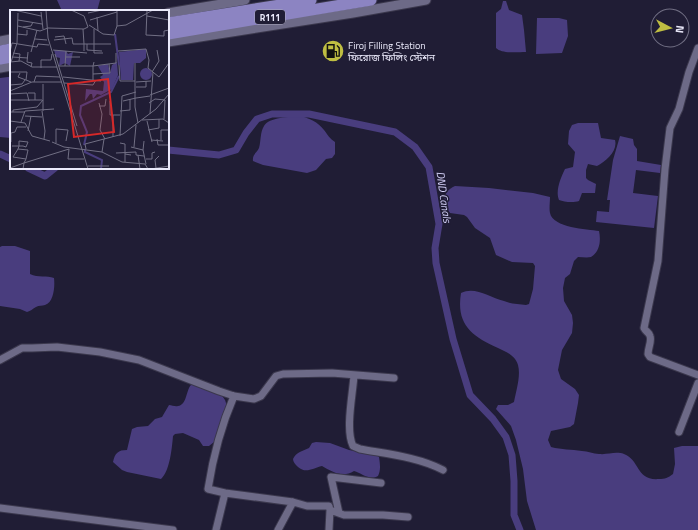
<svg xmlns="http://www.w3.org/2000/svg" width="698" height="530" viewBox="0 0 698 530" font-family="'Titillium Web','Noto Sans Bengali',sans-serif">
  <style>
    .water { fill: #493d7e }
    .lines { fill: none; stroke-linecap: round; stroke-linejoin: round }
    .canal { stroke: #493d7e; stroke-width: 7 }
    .minor-casing { stroke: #3b384d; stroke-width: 9 }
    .tertiary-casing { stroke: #3b384d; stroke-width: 11 }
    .primary-casing { stroke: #3b384d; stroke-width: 13 }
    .minor { stroke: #6d6a87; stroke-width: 7 }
    .tertiary { stroke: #6d6a87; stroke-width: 9 }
    .primary { stroke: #8c84c2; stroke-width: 11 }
    .labels { text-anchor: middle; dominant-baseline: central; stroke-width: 3; stroke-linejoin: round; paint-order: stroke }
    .shield { fill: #201d35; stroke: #adacbf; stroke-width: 1 }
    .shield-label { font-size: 9px; font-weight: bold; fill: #eae9fa }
    .poi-label { font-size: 10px; fill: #eae9fa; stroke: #201d35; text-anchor: start }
    .water-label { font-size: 11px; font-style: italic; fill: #d8d5fc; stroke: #201d35 }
    .inset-river { fill: none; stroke: #493d7e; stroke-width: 2 }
    .inset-road { fill: none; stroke: #716f84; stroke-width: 1 }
    .view { fill: #d62828; fill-opacity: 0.15; stroke: #d62828; stroke-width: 2 }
    .inset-edge { fill: none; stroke: #eae9fa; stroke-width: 2 }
  </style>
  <rect width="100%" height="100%" fill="#201d35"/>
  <path class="water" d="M 57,0 L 100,0 L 97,11 L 62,11 Z
    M 503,1 L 506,1 L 509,10 L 522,15 L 524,30 L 526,52 C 517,52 502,54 496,48 L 496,13 L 501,9 Z
    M 537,18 L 559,18 L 567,20 L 568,36 L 562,53 L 536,54 Z
    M 8,77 L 11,77 L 11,138 L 0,137 L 0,78 Z
    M 300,116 C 309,118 318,122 324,130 C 328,135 329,138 335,142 L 335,154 L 332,158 L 326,159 L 316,170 L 307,173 L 263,165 L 253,161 C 252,154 257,153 259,148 C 261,141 260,132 264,126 C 269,117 290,117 300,116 Z
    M 578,123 L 598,123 L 601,138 L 615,140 C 618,151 606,161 597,166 L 588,164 L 586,170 L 586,178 L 588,180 L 596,184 L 595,193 L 582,193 L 579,201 C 573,203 564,202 559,200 C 555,191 561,177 565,169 L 573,167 L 575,152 L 568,144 L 569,131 L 572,125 Z
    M 620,136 L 633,139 L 634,145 L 637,149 L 637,161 L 661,165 L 660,173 L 636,170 L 633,193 L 658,196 L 654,228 L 596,222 L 597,211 L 609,212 L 610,200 L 607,200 L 613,160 Z
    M 455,186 L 489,188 L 533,193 L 550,197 C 550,202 549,209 550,213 C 553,228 587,229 599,231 C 601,240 600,252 591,257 C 587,258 582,257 578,257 L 574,261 L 570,274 L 565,278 L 563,288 L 564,301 L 572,315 L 573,323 L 572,333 L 562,350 L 558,370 L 561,379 L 575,389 L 579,395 L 578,403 L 574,424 L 570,427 L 551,431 L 548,440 L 551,447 C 562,450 571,449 582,451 C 588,451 593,454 599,454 C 608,455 615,451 624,454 C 640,460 636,481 659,479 C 665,479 668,478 673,474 L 675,464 L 674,448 L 682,446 L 698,446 L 698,530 L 536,530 L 527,501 L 523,469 L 516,440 L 511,426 L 496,409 L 498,405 L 508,405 L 514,402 C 516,391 521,376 518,365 C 515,355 506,352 498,348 C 471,336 456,324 461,293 C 475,286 489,297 504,301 C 511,304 519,304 526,305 L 529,304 L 533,289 L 535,266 L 533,263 L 512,262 L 496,255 L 490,238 L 475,228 L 467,217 L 464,215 L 450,213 C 442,202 442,192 455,186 Z
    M 2,246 L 15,246 L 30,251 L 30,274 C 38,278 47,275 54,278 C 55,286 54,302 45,305 C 42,306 39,305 36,307 C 32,309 31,311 27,312 L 20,309 L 0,306 L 0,247 Z
    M 191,385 L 195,385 C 206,389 229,392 226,408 L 214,442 L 209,446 L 203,446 L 199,440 L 183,433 L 175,434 L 173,436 C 172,447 170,471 161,479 L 127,472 L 122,470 L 113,462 C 115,453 118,450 127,450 L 132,429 L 137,427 L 148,426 L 155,419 L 162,417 L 169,405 C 172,405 175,407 178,406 C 187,405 186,390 191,385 Z
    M 316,442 L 330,443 L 349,450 L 376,455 L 379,457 C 380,464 381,470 378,476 C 369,481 362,473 354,471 C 343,478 332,472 322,466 C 313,468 306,474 298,467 C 295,464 293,462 293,459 C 296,452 303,451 309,448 L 312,443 Z"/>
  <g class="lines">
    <path class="canal" d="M 168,150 L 219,155 L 236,150 L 246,133 L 257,119 L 272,114 L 309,114 L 395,132 L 415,147 L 429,167 L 439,224 L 435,248 L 436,263 L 453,339 L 470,395 L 493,419 L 506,437 L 512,455 L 514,481 L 514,515 L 520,530
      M 0,154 L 11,159
      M 28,168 L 45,176 L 55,168"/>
    <g class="minor-casing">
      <path id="minor" d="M 698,48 L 689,72 L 679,109 L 670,128 L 665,169 L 658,261 L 644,328 C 646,332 649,332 650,336 C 652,341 648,348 648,354 L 650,357 L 698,375
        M 0,360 L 22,348 L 32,348 L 57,347 L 100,352 L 139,360 L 219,391 L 234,396 L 254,399 L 261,396 L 276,376 L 283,374 L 332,373 L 394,378
        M 354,375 C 353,393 345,430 353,446 L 360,449 C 387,454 418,457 443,470
        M 679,432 L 698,383
        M 225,493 L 208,489 C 213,457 221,426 234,396
        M 0,508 L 173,530
        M 339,513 L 331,477 L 381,483
        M 216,530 L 225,493 L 293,502 L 307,506 L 329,506 L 330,510 L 344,515 L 383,515 L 408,517
        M 278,530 L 293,502
        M 329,530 L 330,510"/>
    </g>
    <g class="tertiary-casing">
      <path id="tertiary" d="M 168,13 L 245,0
        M 0,41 L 11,39
        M 168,42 L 353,13 L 426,0
        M 0,68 L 11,66"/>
    </g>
    <g class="primary-casing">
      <path id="primary" d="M 168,23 L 311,0
        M 168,34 L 371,0
        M 0,51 L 11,49
        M 0,59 L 11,57"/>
    </g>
    <use href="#minor" class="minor"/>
    <use href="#tertiary" class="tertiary"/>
    <use href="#primary" class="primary"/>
  </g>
  <defs>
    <g id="fuel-disc" transform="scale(1.15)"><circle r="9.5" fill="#bfbe42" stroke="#201d35"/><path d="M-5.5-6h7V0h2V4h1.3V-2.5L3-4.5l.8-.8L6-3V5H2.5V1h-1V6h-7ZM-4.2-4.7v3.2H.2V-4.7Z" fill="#111"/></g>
  </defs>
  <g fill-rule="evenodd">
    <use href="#fuel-disc" x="333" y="51"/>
  </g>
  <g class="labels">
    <rect class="shield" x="255" y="10" width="30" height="14" rx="3"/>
    <g class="shield-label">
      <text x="270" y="17">R111</text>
    </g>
    <g class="poi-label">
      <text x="348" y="45">Firoj Filling Station<tspan x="348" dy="12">ফিরোজ ফিলিং স্টেশন</tspan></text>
    </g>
    <g class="water-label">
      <text transform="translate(444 197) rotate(82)">DND Canals</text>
    </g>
  </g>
  <g transform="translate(10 10)">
    <rect width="159" height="159" fill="#201d35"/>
    <path d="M 136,39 L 136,48 L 130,53 L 124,53 L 123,70 L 111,70 L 109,42 ZM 44,40 L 56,41 L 58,44 L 63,42 L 60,56 L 55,53 L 49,56 L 50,48 L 46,47 ZM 107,52 L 108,65 L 102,79 L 91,85 L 87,84 L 83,89 L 82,84 L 80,84 L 75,91 L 76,79 L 93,81 L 94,72 L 90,67 L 93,65 L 88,56 L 98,54 L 100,63 L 102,55 ZM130 64a6 6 0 1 1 12 0a6 6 0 1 1-12 0Z" fill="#493d7e"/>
    <path class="inset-river" d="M 105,24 L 109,55M 74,135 L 77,122 L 70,105 L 71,96 L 101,82 L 109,66M 75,139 L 75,142 L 92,150 L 91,159"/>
    <path class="inset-road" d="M 4,0 L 31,6M 36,0 L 38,28 L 78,159M 137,0 L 136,25 L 154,26 L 154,21 L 159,20M 31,2 L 33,19M 78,3 L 92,0M 137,6 L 159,10M 87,7 L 88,21M 8,10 L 32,14M 80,10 L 107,2M 79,15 L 93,24 L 104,25 L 107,16 L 107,0M 8,16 L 30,21 L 38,18 L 74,19 L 78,17 L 74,6 L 61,0M 107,16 L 116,15 L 143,0M 13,17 L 21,16 L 23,12M 73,19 L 74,34 L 101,34M 84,19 L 84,43 L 93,43M 7,24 L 17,25 L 17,20M 45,27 L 54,26 L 56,34M 25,29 L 37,30M 44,30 L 62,28 L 63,34 L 74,34 L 74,41M 77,34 L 77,40 L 92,41M 43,40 L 77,43M 108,41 L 136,39 L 139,50 L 138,58 L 149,67 L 159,53M 0,42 L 2,33 L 27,37 L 28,34 L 39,35M 18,42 L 17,52 L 22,53 L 21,57M 21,42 L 27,20M 3,43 L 10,44 L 9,51M 45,44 L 67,116M 2,47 L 18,48M 56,47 L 70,47M 0,52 L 11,51 L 22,57 L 47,57M 1,52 L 7,33 L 8,3M 84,52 L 83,56 L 106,53 L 106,43M 125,53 L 125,97 L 128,113M 109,55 L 110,71 L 125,71M 49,56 L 83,56 L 83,70M 55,56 L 56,41M 31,58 L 31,50 L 41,50 L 42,44M 0,62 L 17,62 L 16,70 L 21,72M 142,62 L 149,51 L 147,40M 10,63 L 8,67 L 16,70M 83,64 L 100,63 L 99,54M 53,67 L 91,71M 24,72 L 26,66 L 50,67M 126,72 L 141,71M 54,73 L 83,75 L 86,70M 33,74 L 33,101M 0,75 L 12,74 L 15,70M 126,77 L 136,77 L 136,71M 0,81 L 22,72 L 52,72M 18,83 L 25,83 L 25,90M 0,84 L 17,83 L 19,91M 140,85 L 159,78M 126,88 L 140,86M 0,90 L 32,90M 100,91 L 100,105 L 103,105M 113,91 L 126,88M 89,93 L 92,104 L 90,120 L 95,129M 139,93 L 145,89 L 155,90 L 154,109M 89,96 L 95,96 L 96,89M 32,101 L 35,121 L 34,129M 110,101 L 120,100 L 120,89M 0,102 L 15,102M 3,102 L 3,100 L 27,97 L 33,90M 140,104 L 143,62M 15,106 L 32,107M 132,110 L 153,109 L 159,113M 0,111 L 15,113 L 22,126 L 40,131M 137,111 L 142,132M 11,112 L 15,101 L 44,99M 138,120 L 149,118 L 149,109M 18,121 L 21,106M 110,126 L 112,86 L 126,82M 103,127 L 103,105 L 110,105M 147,129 L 148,135 L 159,135M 141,130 L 153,131M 151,130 L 151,120 L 159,120M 134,131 L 133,140 L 136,154M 1,132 L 1,123 L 5,122 L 7,117 L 16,117M 42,132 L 54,137 L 92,142 L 112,152 L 135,154 L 138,159M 46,133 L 46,119 L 58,120 L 56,131M 110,133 L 115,134 L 115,144M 121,137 L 133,140M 124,137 L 126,115M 8,139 L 18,140 L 16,149M 59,139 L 58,149 L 74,149M 76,139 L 75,134 L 113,124 L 146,99 L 159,84M 92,142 L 94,129M 106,143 L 126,142 L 126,145 L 134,146M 128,145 L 130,159M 136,149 L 142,149 L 142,143 L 145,142M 115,152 L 115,144 L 121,145M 78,156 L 99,156M 0,158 L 14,153 L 16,149 L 3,147 L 8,139 L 9,136 L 9,131 L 18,132 L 16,137 L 13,136 L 2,136M 146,158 L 145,150 L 149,146M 13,159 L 14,153 L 59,139M 141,159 L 159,156"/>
    <path class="view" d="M 98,69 L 104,122 L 64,127 L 58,74 Z"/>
    <rect width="159" height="159" class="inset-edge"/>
  </g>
  <g transform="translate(670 28) rotate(97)"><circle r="19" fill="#201d35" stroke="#716f84"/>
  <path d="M0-3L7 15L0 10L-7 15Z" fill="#bfbe42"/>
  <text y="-6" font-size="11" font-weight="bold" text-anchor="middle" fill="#eae9fa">N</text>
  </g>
</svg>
